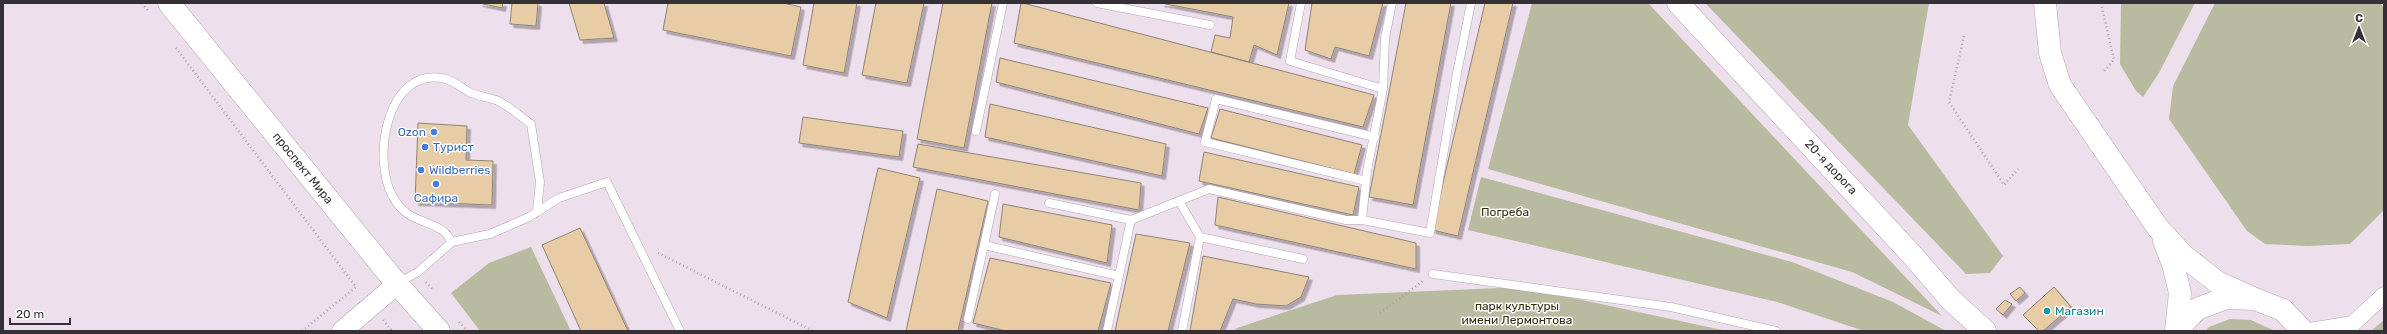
<svg xmlns="http://www.w3.org/2000/svg" width="2387" height="334" viewBox="0 0 2387 334" font-family="Rubik,sans-serif">
  <style>
    .green { fill: #b9bba1 }
    .building { fill: #e8cca6; stroke: #8e8475; filter: url(#shadow) }
    .lines { fill: none; stroke-linecap: round; stroke-linejoin: round }
    .service-casing { stroke: #b2a4b2; stroke-width: 9 }
    .minor-casing { stroke: #b2a4b2; stroke-width: 17 }
    .tertiary-casing { stroke: #b2a4b2; stroke-width: 21 }
    .secondary-casing { stroke: #b2a4b2; stroke-width: 23 }
    .path { stroke: #aca1ab; stroke-width: 2.5; stroke-dasharray: 1 3; stroke-linecap: butt }
    .service { stroke: #fff; stroke-width: 8 }
    .minor { stroke: #fff; stroke-width: 16 }
    .tertiary { stroke: #fff; stroke-width: 20 }
    .secondary { stroke: #fff; stroke-width: 22 }
    .shop-dot { fill: #3f7fe0; stroke: #fff; stroke-width: 1.5 }
    .culture-dot { fill: #0f9aa8; stroke: #fff; stroke-width: 1.5 }
    .labels { text-anchor: middle; dominant-baseline: central; stroke-width: 3; stroke-linejoin: round; paint-order: stroke }
    .shop-label { font-size: 12px; fill: #366cbe; stroke: #fff; text-anchor: start }
    .street-label { font-size: 12px; fill: #353035; stroke: #fff }
    .park-label { font-size: 12px; fill: #2c2e0a; stroke: #fff }
    .culture-label { font-size: 12px; fill: #0d838f; stroke: #fff; text-anchor: start }
  </style>
  <defs>
    <filter id="shadow"><feDropShadow dx="3.5" dy="3.5" stdDeviation="0" flood-color="#0004"/></filter>
  </defs>
  <rect width="100%" height="100%" fill="#eedfed"/>
  <path class="green" d="M 1532,3 L 1648,3 L 1942,316 L 1852,272 L 1488,169 Z
    M 1705,3 L 1929,3 L 1908,125 L 2003,256 L 1990,273 L 1966,274 Z
    M 2121,3 L 2195,3 L 2159,73 L 2143,97 L 2136,91 L 2120,64 Z
    M 2215,3 L 2381,3 L 2384,10 L 2384,210 L 2350,244 L 2308,246 L 2265,244 L 2247,231 L 2169,119 L 2173,86 Z
    M 1481,177 L 1792,262 L 1893,302 L 1946,331 L 1864,331 L 1777,302 L 1468,230 Z
    M 531,247 L 571,331 L 480,331 L 451,293 L 489,263 Z
    M 1522,287 L 1727,331 L 1234,331 L 1237,328 L 1337,295 Z
    M 2230,319 L 2251,320 L 2275,331 L 2205,331 L 2209,327 Z
    M 2384,320 L 2384,331 L 2371,331 Z"/>
  <path class="building" d="M 479,3 L 503,3 L 502,8 Z
    M 512,3 L 538,3 L 536,26 L 510,24 Z
    M 569,3 L 604,3 L 614,38 L 580,40 Z
    M 668,3 L 783,3 L 801,7 L 791,56 L 663,30 Z
    M 814,3 L 857,3 L 844,73 L 803,65 Z
    M 876,3 L 924,3 L 907,83 L 862,75 Z
    M 943,3 L 992,3 L 964,148 L 917,139 Z
    M 1021,3 L 1023,3 L 1374,95 L 1363,127 L 1014,43 Z
    M 1161,3 L 1289,3 L 1277,55 L 1254,45 L 1249,62 L 1211,52 L 1215,35 L 1230,38 L 1233,17 Z
    M 1312,3 L 1383,3 L 1369,56 L 1335,47 L 1331,59 L 1305,50 Z
    M 1406,3 L 1451,3 L 1413,205 L 1369,197 Z
    M 1485,3 L 1513,3 L 1458,236 L 1432,230 Z
    M 1000,58 L 1208,108 L 1199,134 L 996,82 Z
    M 990,104 L 1166,144 L 1162,176 L 985,137 Z
    M 1220,109 L 1362,145 L 1354,174 L 1211,138 Z
    M 803,117 L 903,131 L 899,157 L 799,143 Z
    M 418,123 L 467,126 L 466,160 L 493,161 L 492,205 L 415,202 Z
    M 918,144 L 1141,183 L 1139,210 L 913,167 Z
    M 1204,152 L 1359,187 L 1353,215 L 1199,181 Z
    M 878,168 L 920,178 L 887,318 L 848,302 Z
    M 937,189 L 988,201 L 958,331 L 906,331 Z
    M 1218,197 L 1416,243 L 1416,269 L 1215,225 Z
    M 1003,204 L 1112,225 L 1107,263 L 999,237 Z
    M 580,228 L 628,331 L 581,331 L 542,245 Z
    M 1136,234 L 1190,243 L 1168,331 L 1115,331 Z
    M 1203,256 L 1309,277 L 1301,297 L 1286,306 L 1256,304 L 1233,299 L 1220,331 L 1190,331 Z
    M 990,258 L 1111,283 L 1098,331 L 1006,331 L 973,323 Z
    M 2020,287 L 2025,293 L 2016,301 L 2010,294 Z
    M 2054,287 L 2071,307 L 2043,331 L 2039,331 L 2023,315 Z
    M 2005,300 L 2012,304 L 2003,315 L 1996,309 Z"/>
  <g class="lines">
    <g class="service-casing">
      <path id="service" d="M 1097,3 L 1210,25
        M 1301,3 L 1290,61 L 1383,89
        M 1392,3 L 1385,38 L 1383,89 L 1367,171 L 1362,220 L 1430,233 L 1457,73 L 1471,3
        M 976,131 L 1003,3
        M 1366,181 L 1205,142 L 1216,99 L 1375,137
        M 1179,201 L 1200,237 L 1303,259
        M 1049,203 L 1131,220
        M 452,242 C 449,238 446,232 442,230 C 422,218 407,221 393,197 C 371,159 387,64 446,79 C 454,81 462,88 469,92 C 478,96 487,97 496,100 C 508,105 520,116 531,124 L 540,182 L 537,211
        M 984,245 L 995,194
        M 1433,274 L 1671,307 L 1776,331
        M 398,283 L 418,272 L 452,242 L 490,234 L 529,217 L 559,198 L 607,182 L 680,331
        M 968,319 L 984,245 L 1119,276
        M 1107,331 L 1131,220 L 1209,189 L 1346,220 L 1362,220
        M 1182,331 L 1200,237"/>
    </g>
    <g class="minor-casing">
      <path id="minor" d="M 2310,331 L 2353,324
        M 2345,331 L 2384,295"/>
    </g>
    <g class="tertiary-casing">
      <path id="tertiary" d="M 342,331 L 397,284"/>
    </g>
    <g class="secondary-casing">
      <path id="secondary" d="M 169,3 L 397,284 L 439,331
        M 1678,3 L 1913,256 L 1951,300 L 1985,331
        M 2045,3 L 2050,53 L 2060,85 L 2158,228 L 2184,256 L 2217,282 L 2255,299
        M 2164,241 L 2173,264 L 2180,293 L 2176,331
        M 2176,331 L 2197,309 L 2226,298 L 2255,299 L 2283,310 L 2303,331"/>
    </g>
    <path class="path" d="M 142,3 L 149,12
      M 2101,3 L 2114,60 L 2104,71
      M 1964,36 L 1949,102 L 2004,185 L 2018,169
      M 176,48 L 356,287 L 302,331
      M 658,253 L 813,331
      M 426,282 L 433,290
      M 1380,313 L 1423,281
      M 383,320 L 392,331
      M 459,322 L 467,331"/>
    <use href="#service" class="service"/>
    <use href="#minor" class="minor"/>
    <use href="#tertiary" class="tertiary"/>
    <use href="#secondary" class="secondary"/>
  </g>
  <g class="shop-dot">
    <circle cx="434" cy="132" r="4"/>
    <circle cx="425" cy="147" r="4"/>
    <circle cx="421" cy="170" r="4"/>
    <circle cx="436" cy="184" r="4"/>
  </g>
  <circle class="culture-dot" cx="2047" cy="311" r="4"/>
  <g class="labels">
    <g class="shop-label">
      <text x="426" y="132" text-anchor="end">Ozon</text>
      <text x="433" y="147">Турист</text>
      <text x="429" y="170">Wildberries</text>
      <text x="436" y="198" text-anchor="middle">Сафира</text>
    </g>
    <g class="street-label">
      <text transform="translate(1831 167) rotate(47)">20-я дорога</text>
      <text transform="translate(303 168) rotate(51)">проспект Мира</text>
    </g>
    <g class="park-label">
      <text x="1505" y="212">Погреба</text>
      <text x="1517" y="306">парк культуры<tspan x="1517" dy="14">имени Лермонтова</tspan></text>
    </g>
    <g class="culture-label">
      <text x="2055" y="311">Магазин</text>
    </g>
  </g>
  <rect width="2387" height="334" fill="none" stroke="#353035" stroke-width="8"/>
  <g transform="translate(2359 28)" stroke="#ffffff" stroke-width="3" paint-order="stroke">
  <path d="M0-3L7 15L0 10L-7 15Z" fill="#353035"/>
  <text y="-6" font-size="11" font-weight="bold" text-anchor="middle" fill="#353035">С</text>
  </g>
  <path d="M10 318v6h60v-6" fill="none" stroke="#353035" stroke-width="2"/>
  <text x="16" y="318" font-size="12" fill="#353035" stroke="#ffffff" stroke-width="3" paint-order="stroke">20 m</text>
</svg>
